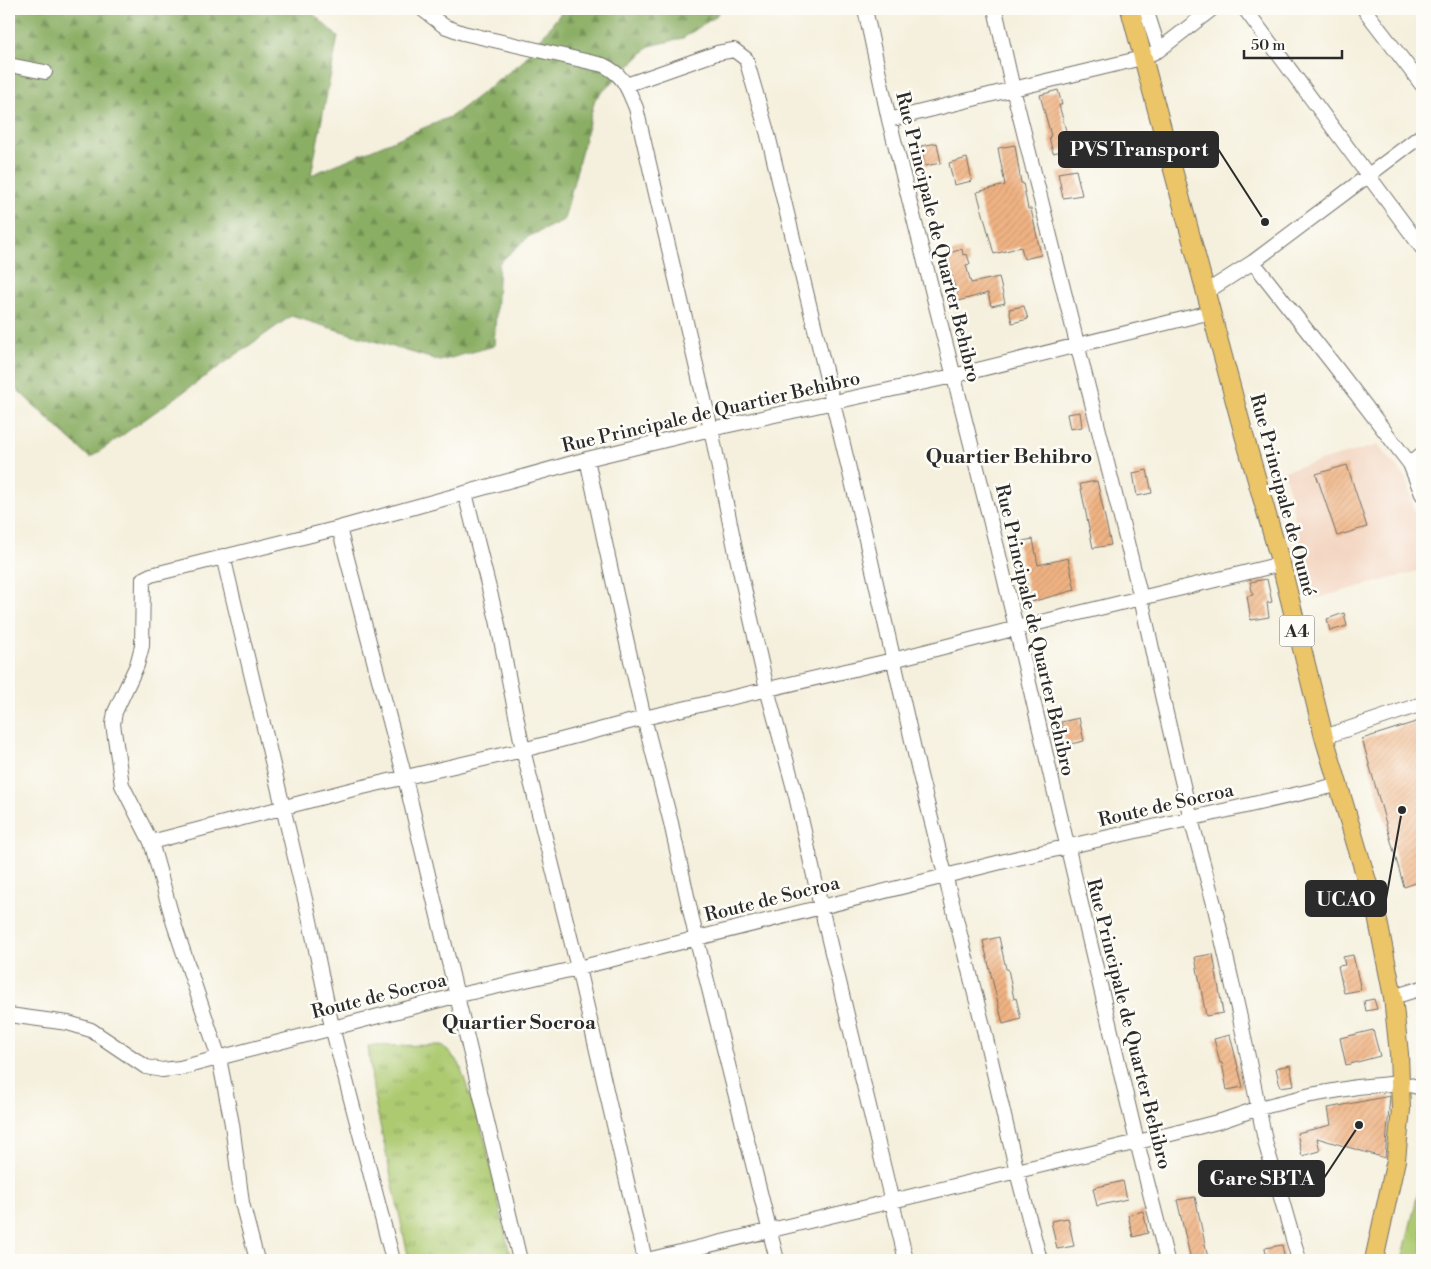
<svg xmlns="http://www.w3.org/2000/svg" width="1431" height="1269" viewBox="0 0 1431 1269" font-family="'Libre Bodoni',serif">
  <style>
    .built { fill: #f3d4bf }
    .grass { fill: url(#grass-tufts); stroke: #6c7a4e }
    .forest { fill: url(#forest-firs); stroke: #5a6c47 }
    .pitch { fill: #adca71; stroke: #6c7a4e }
    .building { fill: url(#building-hatch) }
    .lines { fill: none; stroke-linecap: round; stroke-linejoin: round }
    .minor-casing { stroke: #727069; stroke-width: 16 }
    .major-casing { stroke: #727069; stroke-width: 20 }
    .minor { stroke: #fff; stroke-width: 14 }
    .major { stroke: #ecc569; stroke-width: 18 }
    .labels { text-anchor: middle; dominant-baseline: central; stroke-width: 5; stroke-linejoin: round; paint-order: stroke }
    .shield { fill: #fdfcf7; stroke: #6a6a68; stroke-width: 1 }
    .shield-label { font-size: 18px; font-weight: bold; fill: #2b2b2b }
    .street-label { font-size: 19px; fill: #2b2b2b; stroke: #fdfcf7 }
    .neighbourhood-label { font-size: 20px; font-weight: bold; fill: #2b2b2b; stroke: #fdfcf7 }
    .leader { fill: none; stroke: #2b2b2b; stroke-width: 2 }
    .callout-dot { fill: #2b2b2b; stroke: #fdfcf7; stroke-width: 2 }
    .callout { fill: #2b2b2b; stroke: #2b2b2b; stroke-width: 2 }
    .callout-label { font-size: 20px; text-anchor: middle; font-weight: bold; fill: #fff }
  </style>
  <defs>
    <pattern id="grass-tufts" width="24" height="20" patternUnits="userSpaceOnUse" patternTransform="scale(1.25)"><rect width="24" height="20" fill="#adca71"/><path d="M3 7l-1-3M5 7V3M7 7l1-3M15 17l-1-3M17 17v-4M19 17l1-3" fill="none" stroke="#8da45d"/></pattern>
    <pattern id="forest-firs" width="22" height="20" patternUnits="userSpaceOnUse" patternTransform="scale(1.25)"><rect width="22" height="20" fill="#8aae63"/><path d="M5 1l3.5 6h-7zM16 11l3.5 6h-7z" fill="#718e52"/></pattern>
    <pattern id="building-hatch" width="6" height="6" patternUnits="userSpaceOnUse" patternTransform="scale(1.25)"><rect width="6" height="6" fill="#f0b383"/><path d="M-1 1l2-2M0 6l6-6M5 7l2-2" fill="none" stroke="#ce9a71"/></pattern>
  </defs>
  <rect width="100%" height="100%" fill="#fdfcf7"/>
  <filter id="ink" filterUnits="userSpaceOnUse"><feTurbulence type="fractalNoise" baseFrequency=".02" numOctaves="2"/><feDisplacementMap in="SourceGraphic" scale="10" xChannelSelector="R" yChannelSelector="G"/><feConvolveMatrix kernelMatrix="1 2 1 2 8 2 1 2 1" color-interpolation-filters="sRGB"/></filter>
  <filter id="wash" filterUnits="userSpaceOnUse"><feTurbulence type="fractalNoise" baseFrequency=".0096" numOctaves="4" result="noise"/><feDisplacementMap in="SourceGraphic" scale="20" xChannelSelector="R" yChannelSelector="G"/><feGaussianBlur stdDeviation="1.12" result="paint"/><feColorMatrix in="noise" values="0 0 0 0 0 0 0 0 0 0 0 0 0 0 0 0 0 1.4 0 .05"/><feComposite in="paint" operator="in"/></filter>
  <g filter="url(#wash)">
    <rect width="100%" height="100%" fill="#f5f0dd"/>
    <path class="built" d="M 1378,445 L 1406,478 L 1422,541 L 1422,570 L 1314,599 L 1284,471 Z"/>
    <path class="grass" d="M 442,1045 L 459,1063 L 485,1140 L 511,1260 L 409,1260 L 374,1097 L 368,1046 Z"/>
    <path class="forest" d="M 9,9 L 308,9 L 338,37 L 311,175 L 452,116 L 522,62 L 564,9 L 721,9 L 716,16 L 683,38 L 650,46 L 595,99 L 564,220 L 528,237 L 499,263 L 494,346 L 440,361 L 291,316 L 90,458 L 9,382 Z"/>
    <path class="pitch" d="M 1422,1176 L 1422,1260 L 1402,1260 Z"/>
    <g id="blocks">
      <path class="building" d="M 1058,90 L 1062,105 L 1059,105 L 1071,149 L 1053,153 L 1049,137 L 1051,136 L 1040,95 Z
        M 937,143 L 941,163 L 925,166 L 921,146 Z
        M 1015,145 L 1021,183 L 1023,183 L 1028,209 L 1031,209 L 1041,255 L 1024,259 L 1021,247 L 994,254 L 977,192 L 1005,185 L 998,148 Z
        M 967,158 L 972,181 L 954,185 L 949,163 Z
        M 1076,170 L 1082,195 L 1063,198 L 1058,173 Z
        M 962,249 L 963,255 L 967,254 L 970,264 L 966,265 L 971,283 L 999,277 L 1005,303 L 991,306 L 988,293 L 958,301 L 946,254 Z
        M 1024,306 L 1028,319 L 1012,323 L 1009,309 Z
        M 1080,412 L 1082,427 L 1070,429 L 1067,414 Z
        M 1347,465 L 1367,527 L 1337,536 L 1316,474 Z
        M 1147,470 L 1152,493 L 1137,496 L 1133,473 Z
        M 1097,481 L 1111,545 L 1093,548 L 1080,484 Z
        M 1033,539 L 1038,565 L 1068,558 L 1075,590 L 1031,602 L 1017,542 Z
        M 1267,579 L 1272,602 L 1267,603 L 1269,617 L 1251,620 L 1247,596 L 1253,595 L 1250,582 Z
        M 1344,613 L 1347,626 L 1330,631 L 1327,619 Z
        M 1079,718 L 1084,741 L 1066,745 L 1061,722 Z
        M 1422,720 L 1422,881 L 1404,887 L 1362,739 Z
        M 999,937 L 1006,969 L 1008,969 L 1014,999 L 1016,998 L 1021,1019 L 1003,1024 L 983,941 Z
        M 1213,954 L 1223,1013 L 1206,1016 L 1195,957 Z
        M 1353,955 L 1361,990 L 1344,993 L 1338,966 L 1345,965 L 1343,957 Z
        M 1374,999 L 1377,1009 L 1366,1011 L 1364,1001 Z
        M 1373,1030 L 1380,1056 L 1346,1065 L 1340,1038 Z
        M 1230,1035 L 1243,1087 L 1227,1090 L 1222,1063 L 1220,1063 L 1214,1039 Z
        M 1290,1065 L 1294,1085 L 1280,1087 L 1276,1068 Z
        M 1390,1096 L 1385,1158 L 1317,1138 L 1320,1151 L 1302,1156 L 1297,1133 L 1331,1125 L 1328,1108 Z
        M 1123,1181 L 1127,1199 L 1097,1206 L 1093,1188 Z
        M 1195,1197 L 1208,1258 L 1191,1260 L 1177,1200 Z
        M 1143,1211 L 1148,1233 L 1133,1237 L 1128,1215 Z
        M 1068,1218 L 1074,1246 L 1057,1249 L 1051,1221 Z
        M 1282,1245 L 1285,1260 L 1267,1260 L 1265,1248 Z"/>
    </g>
  </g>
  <g filter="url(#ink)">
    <use href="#blocks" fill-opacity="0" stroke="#727069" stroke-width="1"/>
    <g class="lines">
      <g class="minor-casing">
        <path id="minor" d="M 422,9 L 444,26 L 463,33 L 603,65 C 624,75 627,87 636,108 L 711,429 L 736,553 L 767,689 L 796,796 L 821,907 L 906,1260
          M 865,9 L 889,120 L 997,547 L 1137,1142 L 1167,1260
          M 995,9 L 1013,89 L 1141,598 L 1165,709 L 1191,819 L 1214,904 L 1239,1013 L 1266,1145 L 1299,1260
          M 1146,9 L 1159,50
          M 1245,9 L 1422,248
          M 1364,9 L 1422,85
          M 9,65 L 45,72
          M 626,85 L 717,53 L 734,50 L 746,59 L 768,135 L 865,535 L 919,771 L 984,1030 L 1017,1172 L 1040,1260
          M 889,120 L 1013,89 L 1142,58 L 1159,50 L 1212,9
          M 1253,262 L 1334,365 L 1410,464 L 1422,494
          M 1206,292 L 1253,262 L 1422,135
          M 587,459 L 616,594 L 644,718 L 671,823 L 696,937 L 777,1260
          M 1410,464 L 1422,454
          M 339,528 L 405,778 L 520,1260
          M 223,556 L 309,916 L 332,1027 L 393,1260
          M 1324,737 L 1422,704
          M 151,842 L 350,790 L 523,750 L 497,620 L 465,493
          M 1393,997 L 1422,988
          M 9,1015 L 68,1023 L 91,1030 L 146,1067 L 162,1070 L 180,1068 L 455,996 L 578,968 L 1009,860 L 1337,785
          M 257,1260 L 242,1203 L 232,1124 L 219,1058 L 174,924 L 151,842 L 122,785 L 113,724 L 115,712 L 137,665 L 142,646 L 143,579 L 151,575 L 339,528 L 587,459 L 711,429 L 953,376 L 1211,312
          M 645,1260 L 578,968 L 523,750 L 644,718 L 893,660 L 1017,628 L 1281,564
          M 647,1260 L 1175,1133 L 1221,1121 L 1259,1108 L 1311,1095 L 1357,1087 L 1401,1083 L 1422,1088"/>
      </g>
      <g class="major-casing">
        <path id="major" d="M 1130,9 L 1244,435 L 1281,564 L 1324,737 L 1376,911 L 1393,997 L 1399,1054 L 1401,1109 L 1396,1160 L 1374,1260"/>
      </g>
      <use href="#minor" class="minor"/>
      <use href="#major" class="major"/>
    </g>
  </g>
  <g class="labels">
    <rect class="shield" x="1279.5" y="615.5" width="35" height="31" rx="4"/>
    <g class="shield-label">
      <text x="1297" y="631">A4</text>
    </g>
    <g class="street-label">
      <text transform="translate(938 237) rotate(76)">Rue Principale de Quarter Behibro</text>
      <text transform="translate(711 412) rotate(-13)">Rue Principale de Quartier Behibro</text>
      <text transform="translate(1283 495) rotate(75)">Rue Principale de Oumé</text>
      <text transform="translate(1035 630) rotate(77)">Rue Principale de Quarter Behibro</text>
      <text transform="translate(1166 805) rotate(-13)">Route de Socroa</text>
      <text transform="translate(772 899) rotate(-14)">Route de Socroa</text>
      <text transform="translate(379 996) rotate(-14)">Route de Socroa</text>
      <text transform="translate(1129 1024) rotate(76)">Rue Principale de Quarter Behibro</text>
    </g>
    <g class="neighbourhood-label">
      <text x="1009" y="457">Quartier Behibro</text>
      <text x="519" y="1023">Quartier Socroa</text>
    </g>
  </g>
  <path class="leader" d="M1265 222L1218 149M1402 810L1386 899M1359 1125L1324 1178"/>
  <g class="callout-dot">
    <circle cx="1265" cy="222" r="5"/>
    <circle cx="1402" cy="810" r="5"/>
    <circle cx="1359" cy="1125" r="5"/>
  </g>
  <g class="callout">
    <rect x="1059" y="132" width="159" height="35" rx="5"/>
    <rect x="1306" y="881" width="80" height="35" rx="5"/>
    <rect x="1199" y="1161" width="125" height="35" rx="5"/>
  </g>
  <g class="callout-label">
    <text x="1139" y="156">PVS Transport</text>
    <text x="1346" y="906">UCAO</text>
    <text x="1262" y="1185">Gare SBTA</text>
  </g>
  <rect width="1431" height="1269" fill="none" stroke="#fdfcf7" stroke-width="30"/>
  <path d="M1244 50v8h98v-8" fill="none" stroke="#2b2b2b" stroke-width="2.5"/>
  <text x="1251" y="50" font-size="15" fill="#2b2b2b" stroke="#fdfcf7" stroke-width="4" paint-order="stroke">50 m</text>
</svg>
